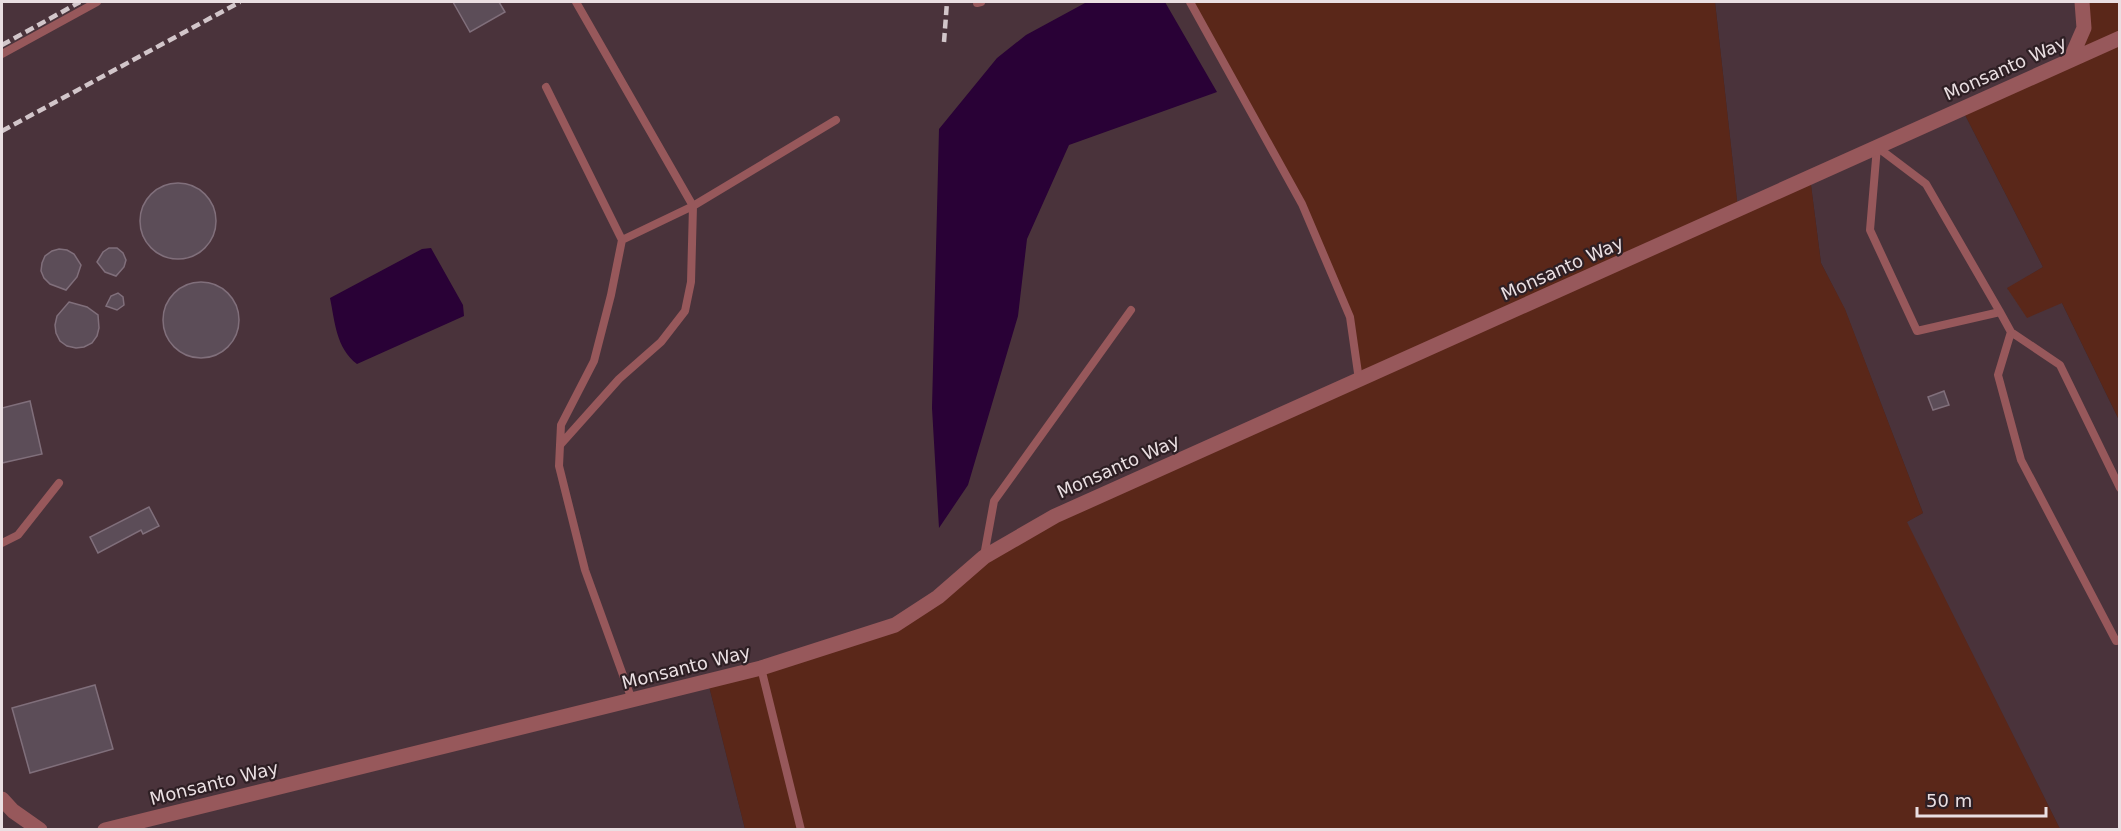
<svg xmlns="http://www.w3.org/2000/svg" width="2121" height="831" viewBox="0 0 2121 831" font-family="'DejaVu Sans',sans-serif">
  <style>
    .built { fill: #4a333b }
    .green { fill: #5a2719 }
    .water { fill: #290136 }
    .building { fill: #5c4d58; stroke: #806f7b; stroke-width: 1.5 }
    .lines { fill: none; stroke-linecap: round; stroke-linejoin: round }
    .service { stroke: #97585b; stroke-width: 8 }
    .minor { stroke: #97585b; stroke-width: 15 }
    .rail { stroke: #d2c6ca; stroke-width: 4.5; stroke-dasharray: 9 4.5; stroke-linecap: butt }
    .labels { text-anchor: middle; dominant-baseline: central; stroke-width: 4.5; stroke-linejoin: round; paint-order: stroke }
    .street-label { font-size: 18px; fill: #eadfe2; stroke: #2e1f24 }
  </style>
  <rect width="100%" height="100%" fill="#39282e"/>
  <path class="built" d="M 2,2 L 1190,2 L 1302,204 L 1350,317 L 1359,380 L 895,625 L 708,682 L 745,829 L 2,830 Z
    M 1715,2 L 2082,2 L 2070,60 L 1962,109 L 2043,267 L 2007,289 L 2062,303 L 2119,420 L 2119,829 L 2060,829 L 1906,522 L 1923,513 L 1845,310 L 1821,263 L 1810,178 L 1738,210 Z"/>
  <path class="green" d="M 1190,2 L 1715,2 L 1738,209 L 1810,177 L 1821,263 L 1845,309 L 1923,513 L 1907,522 L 2060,829 L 745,829 L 708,682 L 895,625 L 984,557 L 1359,380 L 1350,317 L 1302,204 Z
    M 2082,2 L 2119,2 L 2119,420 L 2062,303 L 2027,318 L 2007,288 L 2043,267 L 1962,109 L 2070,60 Z"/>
  <path class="water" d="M 1091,2 L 1165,2 L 1217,92 L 1069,145 L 1027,239 L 1018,316 L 968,485 L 939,528 L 932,408 L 939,129 L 997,58 L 1026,35 L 1085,3 Z
    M 431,248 L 463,305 L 464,316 L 357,364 C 336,348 335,322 330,298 L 422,249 Z"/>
  <path class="building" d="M 453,2 L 499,2 L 505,12 L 470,32 Z
    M140 221a38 38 0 1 1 76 0a38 38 0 1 1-76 0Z
    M 109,248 L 117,248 L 123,253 L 126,260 L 124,267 L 116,276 L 105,272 L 97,262 L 103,252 Z
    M 59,249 L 67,250 L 74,254 L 81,265 L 77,277 L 66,290 L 50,284 L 44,278 L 41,271 L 42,263 L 45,256 L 52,251 Z
    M163 320a38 38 0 1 1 76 0a38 38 0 1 1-76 0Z
    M 118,293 L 123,297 L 124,305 L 117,310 L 106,306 L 111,296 Z
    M 69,302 L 87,307 L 98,315 L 99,328 L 97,336 L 92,343 L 84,347 L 76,348 L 67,346 L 60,341 L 56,333 L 55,325 L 57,316 Z
    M 1944,391 L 1949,405 L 1933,410 L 1928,397 Z
    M 30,401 L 42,454 L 2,463 L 2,408 Z
    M 149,507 L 159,526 L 143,534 L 141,530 L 98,553 L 90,537 Z
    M 95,685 L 113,749 L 30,773 L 12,708 Z"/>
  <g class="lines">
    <path class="service" d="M 576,2 L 693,206 L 691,282 L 685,311 L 661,342 L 619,379 L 560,445 L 561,425 L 594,361 L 611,295 L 622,240
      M 977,2 L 977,3 L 981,2
      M 1190,2 L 1302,204 L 1350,317 L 1359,380
      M 2,54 L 97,2
      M 546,87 L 622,240 L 693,206 L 836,120
      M 2000,312 L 1917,331 L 1870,230 L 1877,147 L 1926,184 L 2000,312 L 2011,332 L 2060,365 L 2120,488
      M 2011,332 L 1998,375 L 2021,460 L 2116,641 L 2120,640
      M 560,445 L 559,466 L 585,570 L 632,700
      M 2,543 L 18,535 L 59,483
      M 984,556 L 994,501 L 1131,310
      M 761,668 L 801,830"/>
    <path class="minor" d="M 2070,60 L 2084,28 L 2082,2
      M 2,799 L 13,811 L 40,830
      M 105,830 L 761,668 L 895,625 L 938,597 L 984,557 L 1055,516 L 2120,38"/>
    <path class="rail" d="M 944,42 L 947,2
      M 2,45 L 80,2
      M 2,131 L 240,2"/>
  </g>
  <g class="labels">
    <g class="street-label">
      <text transform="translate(2005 68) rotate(-24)">Monsanto Way</text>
      <text transform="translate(1562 268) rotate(-24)">Monsanto Way</text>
      <text transform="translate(1118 466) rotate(-24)">Monsanto Way</text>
      <text transform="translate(686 667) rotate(-14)">Monsanto Way</text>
      <text transform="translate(214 783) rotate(-14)">Monsanto Way</text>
    </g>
  </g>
  <rect width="2121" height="831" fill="none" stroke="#eadfe2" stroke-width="6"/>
  <path d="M1917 807v9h129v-9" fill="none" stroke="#eadfe2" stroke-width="3"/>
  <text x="1926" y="807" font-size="18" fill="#eadfe2" stroke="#2e1f24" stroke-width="4.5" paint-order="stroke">50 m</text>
</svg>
